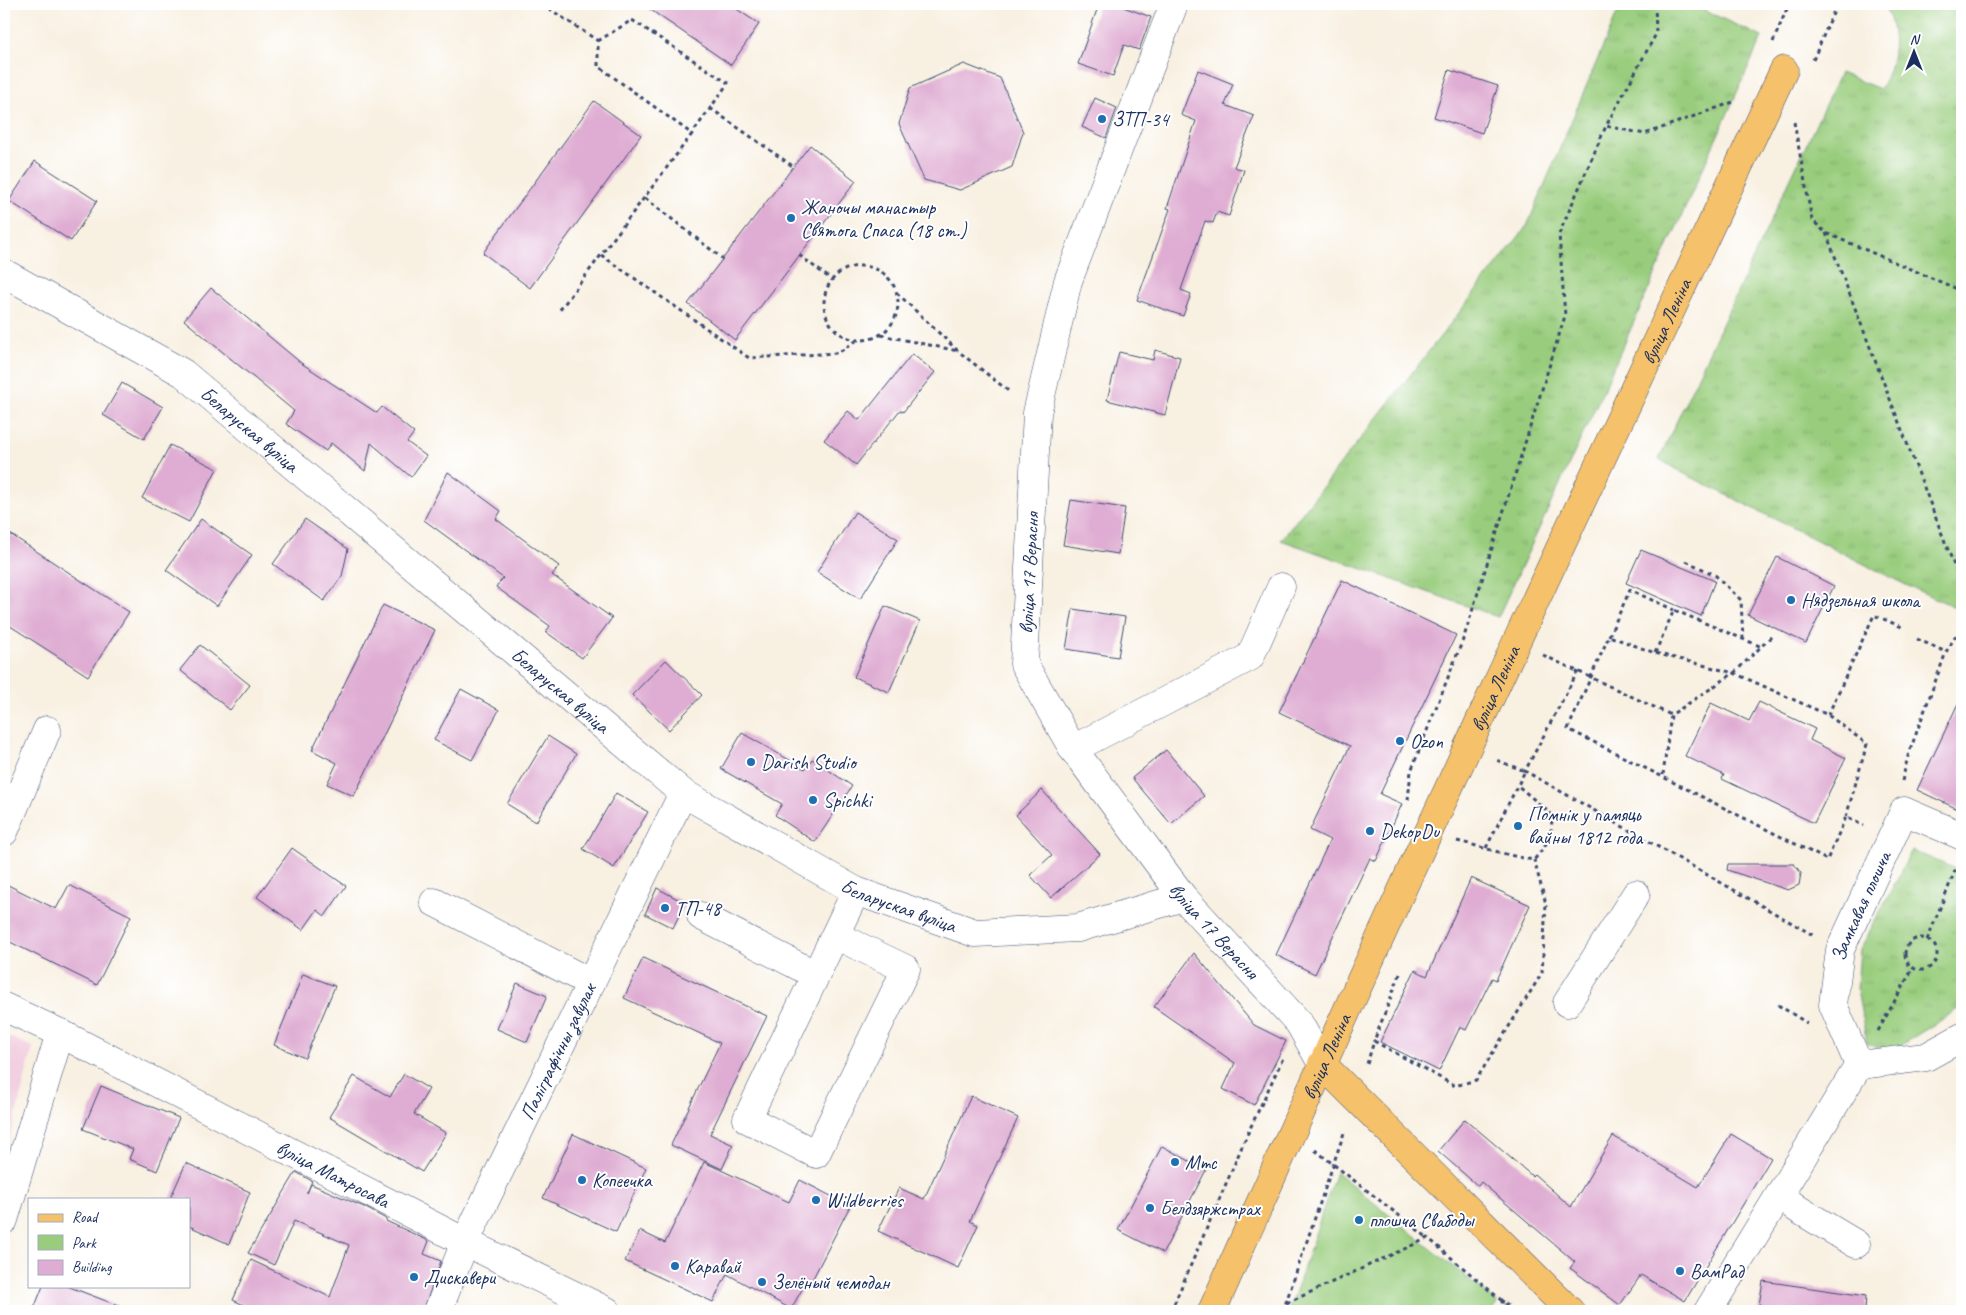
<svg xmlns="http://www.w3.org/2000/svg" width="1966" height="1315" viewBox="0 0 1966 1315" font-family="Caveat,sans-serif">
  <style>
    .built { fill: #f2cfe1 }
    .grass { fill: url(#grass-tufts); stroke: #5a7e6e }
    .green { fill: #99cd7d; stroke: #5a7e6e }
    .building { fill: #dfadd3 }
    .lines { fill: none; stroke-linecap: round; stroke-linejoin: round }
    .minor-casing { stroke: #3c4c72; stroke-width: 29 }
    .major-casing { stroke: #3c4c72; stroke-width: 29 }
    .path { stroke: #3c4c72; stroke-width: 3; stroke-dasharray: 4 4; stroke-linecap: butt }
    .minor { stroke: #fff; stroke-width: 28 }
    .major { stroke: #f5c16b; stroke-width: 28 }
    .poi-dot { fill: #1f6fb2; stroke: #fff; stroke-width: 2 }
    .labels { text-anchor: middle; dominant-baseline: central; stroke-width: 4; stroke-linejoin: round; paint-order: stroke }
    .poi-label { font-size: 20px; fill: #1b2f5e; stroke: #fff; text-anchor: start }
    .street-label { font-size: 20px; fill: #1b2f5e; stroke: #fff }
  </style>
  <defs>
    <pattern id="grass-tufts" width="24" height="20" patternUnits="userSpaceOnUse" patternTransform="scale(1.25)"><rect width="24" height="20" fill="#99cd7d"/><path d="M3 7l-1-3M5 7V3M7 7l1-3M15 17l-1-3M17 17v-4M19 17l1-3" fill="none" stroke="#83b06e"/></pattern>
  </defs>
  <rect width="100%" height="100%" fill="#fff"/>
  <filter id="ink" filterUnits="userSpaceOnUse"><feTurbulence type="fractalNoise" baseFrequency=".02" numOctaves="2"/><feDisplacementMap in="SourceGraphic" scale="10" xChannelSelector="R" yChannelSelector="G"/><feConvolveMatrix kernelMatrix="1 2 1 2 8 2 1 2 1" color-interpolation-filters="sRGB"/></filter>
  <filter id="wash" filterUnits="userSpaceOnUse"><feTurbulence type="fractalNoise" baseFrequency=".0096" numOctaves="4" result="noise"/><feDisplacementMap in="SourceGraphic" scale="20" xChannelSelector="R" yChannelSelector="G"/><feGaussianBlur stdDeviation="1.12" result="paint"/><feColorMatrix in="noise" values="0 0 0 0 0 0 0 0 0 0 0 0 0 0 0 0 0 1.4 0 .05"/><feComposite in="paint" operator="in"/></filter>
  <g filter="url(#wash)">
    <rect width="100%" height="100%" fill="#f8f0e1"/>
    <path class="built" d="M 4,1035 L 33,1047 L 4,1162 Z"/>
    <path class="grass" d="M 1621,4 L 1696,4 L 1695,6 L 1762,37 L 1597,404 L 1498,617 L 1281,540 L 1527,226 Z
      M 1882,4 L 1962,4 L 1962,610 L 1910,587 L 1677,470 L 1659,459 L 1840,73 L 1880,89 C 1895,66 1900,27 1882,4 Z
      M 1912,850 L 1962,872 L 1962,1007 L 1888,1053 L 1867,1043 L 1857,990 L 1860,950 Z"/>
    <path class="green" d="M 1336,1172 L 1497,1302 L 1494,1311 L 1288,1311 L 1296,1291 Z"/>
    <g id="blocks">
      <path class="building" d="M 642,4 L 729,4 L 759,24 L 731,65 Z
        M 1099,4 L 1115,4 L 1151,17 L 1139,50 L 1124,45 L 1113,76 L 1078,64 Z
        M 964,64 L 1000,78 L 1023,132 L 1012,167 L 960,190 L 924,180 L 899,124 L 910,88 Z
        M 1198,70 L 1233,84 L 1225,105 L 1254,116 L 1234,167 L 1244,170 L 1229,216 L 1217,212 L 1213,223 L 1205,221 L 1181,290 L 1191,294 L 1183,316 L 1137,300 L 1170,209 L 1167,208 L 1196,121 L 1181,115 Z
        M 1449,70 L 1498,86 L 1482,133 L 1434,117 Z
        M 1095,98 L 1117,108 L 1106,138 L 1082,127 Z
        M 594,101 L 641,135 L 530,288 L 483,253 Z
        M 810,145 L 856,181 L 735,340 L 688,304 Z
        M 35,161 L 97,201 L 71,241 L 9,201 Z
        M 211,288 L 301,363 L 377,413 L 382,407 L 414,433 L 407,442 L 426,456 L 411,477 L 371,443 L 365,471 L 331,443 L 326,451 L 286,424 L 294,411 L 184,320 Z
        M 1155,350 L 1180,357 L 1165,415 L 1107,400 L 1119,352 L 1153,360 Z
        M 912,354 L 935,372 L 903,412 L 900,410 L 856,465 L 824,440 L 848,411 L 859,420 Z
        M 122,383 L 163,407 L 144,439 L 103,415 Z
        M 170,445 L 217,469 L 189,522 L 142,498 Z
        M 448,472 L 501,511 L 496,519 L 559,566 L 552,575 L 612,618 L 582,658 L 546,632 L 550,626 L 496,587 L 503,578 L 424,520 Z
        M 1071,500 L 1125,508 L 1118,554 L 1063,545 Z
        M 855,512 L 898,539 L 860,599 L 817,572 Z
        M 201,519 L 252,555 L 217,606 L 166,570 Z
        M 305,519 L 348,549 L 342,576 L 324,601 L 273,564 Z
        M 4,530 L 129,612 L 88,676 L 4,622 Z
        M 1641,550 L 1715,581 L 1701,616 L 1626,583 Z
        M 1777,557 L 1834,586 L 1806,643 L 1748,615 Z
        M 1342,580 L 1456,635 L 1380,794 L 1402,804 L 1376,861 L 1370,858 L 1315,974 L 1276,955 L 1330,840 L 1310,830 L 1350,746 L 1279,712 Z
        M 383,605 L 435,630 L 354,796 L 327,784 L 337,763 L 312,750 Z
        M 885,606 L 920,621 L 889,692 L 854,677 Z
        M 1073,609 L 1125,617 L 1118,657 L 1066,649 Z
        M 200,645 L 250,685 L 230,710 L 180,670 Z
        M 666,660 L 702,695 L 669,730 L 632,695 Z
        M 461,689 L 499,710 L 472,760 L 434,740 Z
        M 1962,695 L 1962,811 L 1917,790 Z
        M 1759,702 L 1815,729 L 1810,740 L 1846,758 L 1814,823 L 1722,779 L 1724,775 L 1685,756 L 1711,703 L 1749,721 Z
        M 742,733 L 805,769 L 812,759 L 852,786 L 815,842 L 775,815 L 782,804 L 721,769 Z
        M 548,736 L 576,754 L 536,822 L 507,804 Z
        M 1166,750 L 1204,796 L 1171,824 L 1132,778 Z
        M 1042,790 L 1100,854 L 1051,898 L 1030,875 L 1052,855 L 1016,815 Z
        M 616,793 L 648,812 L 614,868 L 583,849 Z
        M 292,848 L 346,886 L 325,916 L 317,910 L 303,930 L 257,897 Z
        M 1728,864 L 1794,864 L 1801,873 L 1799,885 L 1788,890 L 1727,870 Z
        M 1471,878 L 1530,905 L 1496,980 L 1492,978 L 1466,1030 L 1460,1027 L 1439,1071 L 1380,1042 L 1415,970 L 1427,976 Z
        M 4,883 L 56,909 L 69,885 L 131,916 L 97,985 L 4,939 Z
        M 657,888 L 685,903 L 673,928 L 645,914 Z
        M 1194,953 L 1254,1025 L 1286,1041 L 1254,1105 L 1223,1089 L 1235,1063 L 1154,1007 Z
        M 643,958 L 767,1016 L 710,1134 L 733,1145 L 722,1169 L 671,1145 L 720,1043 L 624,998 Z
        M 303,974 L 335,986 L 305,1058 L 274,1045 Z
        M 517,983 L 547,996 L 527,1042 L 497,1029 Z
        M 404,1074 L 429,1089 L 414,1114 L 446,1133 L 422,1172 L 329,1117 L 354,1076 L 390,1097 Z
        M 101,1086 L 179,1118 L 157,1171 L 129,1159 L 133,1149 L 83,1129 Z
        M 971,1096 L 1018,1118 L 970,1221 L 978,1225 L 958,1268 L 878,1231 L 899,1188 L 924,1199 Z
        M 1465,1119 L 1532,1176 L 1534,1174 L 1571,1207 L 1613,1136 L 1698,1187 L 1731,1134 L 1771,1158 L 1685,1301 L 1641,1275 L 1620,1305 L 1570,1268 L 1575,1262 L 1481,1182 L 1478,1186 L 1438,1151 Z
        M 573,1134 L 646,1168 L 616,1232 L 543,1198 Z
        M 1162,1146 L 1206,1170 L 1163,1253 L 1118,1230 Z
        M 704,1162 L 789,1202 L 800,1180 L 850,1206 L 809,1286 L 805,1284 L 791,1309 L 727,1274 L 713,1302 L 625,1261 L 640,1231 L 665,1243 Z
        M 186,1163 L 250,1192 L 229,1244 L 189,1226 L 189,1199 L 170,1199 Z
        M 296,1172 L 312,1181 L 307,1193 L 311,1184 L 364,1207 L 386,1219 L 386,1221 L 429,1241 L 424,1254 L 441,1261 L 423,1311 L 257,1311 L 233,1300 L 251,1260 L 330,1297 L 349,1245 L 294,1221 L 274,1265 L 248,1253 Z
        M 1763,1281 L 1866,1296 L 1865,1311 L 1758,1311 Z
        M 43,1286 L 67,1286 L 127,1309 L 126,1311 L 33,1311 Z"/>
    </g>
  </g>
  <g filter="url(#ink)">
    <use href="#blocks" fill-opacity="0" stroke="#3c4c72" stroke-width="1"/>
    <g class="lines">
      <g class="minor-casing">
        <g id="minor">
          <path id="s1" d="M 1174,4 L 1068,281 L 1037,413 L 1024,664 L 1073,749 L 1183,897 L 1299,1023 L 1322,1064"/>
          <path id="s2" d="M 4,273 L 183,373 L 683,793 L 856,891 L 975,933 L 1078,928 L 1183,897"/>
          <path d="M 1073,749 L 1250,657 L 1281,587"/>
          <path d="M 4,832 L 47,730"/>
          <path d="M 434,902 L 591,983"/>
          <path d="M 701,916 L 816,975"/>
          <path d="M 835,935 L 906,969 L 816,1154 L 747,1119 L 856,891"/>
          <path d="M 1567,1003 L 1636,894"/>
          <path id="s3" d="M 4,1007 L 60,1033 L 465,1242 L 607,1311"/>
          <path id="s4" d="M 1859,1065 L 1833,1005 L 1840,950 L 1904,811 L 1962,836"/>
          <path d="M 1781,1195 L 1796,1208 L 1856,1244"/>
          <path d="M 4,1220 L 60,1033"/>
          <path id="s5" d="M 438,1311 L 465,1242 L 683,793"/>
          <path d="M 1708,1311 L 1859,1065 L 1926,1057 L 1962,1037"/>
        </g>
      </g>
      <g class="major-casing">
        <g id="major">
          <path d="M 1322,1064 L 1570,1311"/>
          <path id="s6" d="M 1212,1311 C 1397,894 1590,482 1784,70"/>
        </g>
      </g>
      <path class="path" d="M 542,4 L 598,41 L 598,66 L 692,134 L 559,311
        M 1655,4 L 1656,34 L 1606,126 L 1645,134 L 1736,101
        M 598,41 L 632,20 L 728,83 L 692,134
        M 1773,42 L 1789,4
        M 1813,60 L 1837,4
        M 710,108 L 794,167
        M 1794,122 L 1812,220 L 1826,233 L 1962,291
        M 645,198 L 723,259
        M 1826,233 L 1962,586
        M 601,255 L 749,358 L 838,353 L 856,341
        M 799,255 L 832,280
        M824 303a37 37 0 1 1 74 0a37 37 0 1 1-74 0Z
        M 897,293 L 958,351 L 1011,393
        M 881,335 L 958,351
        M 1686,561 L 1715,575 L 1741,600 L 1743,639
        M 1609,636 L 1630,590 L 1674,610
        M 1917,639 L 1946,652
        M 1655,653 L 1674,610 L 1762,647
        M 1543,655 L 1671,715
        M 1578,671 L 1525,771 L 1813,935
        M 1828,715 L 1874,615 L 1902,627
        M 1423,741 L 1436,748
        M 1663,775 L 1671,715 L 1734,673 L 1773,635
        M 1902,781 L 1908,756 L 1946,652 L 1961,627 L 1962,628
        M 1408,800 L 1411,771 L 1464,637 L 1565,316 L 1559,234 L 1606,126
        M 1846,817 L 1867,744 L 1828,715 L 1734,673 L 1655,653 L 1609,636 L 1568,729 L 1827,860 L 1846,817 L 1864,826
        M 1457,841 C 1483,847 1508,856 1534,860 C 1547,843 1554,836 1551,814 L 1517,785
        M 1486,848 L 1525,771 L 1496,760
        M1905 954a16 16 0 1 1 32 0a16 16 0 1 1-32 0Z
        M 1927,940 L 1957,866
        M 1400,974 L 1374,1041 L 1455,1086 L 1476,1080 L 1542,973 L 1546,904 L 1534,860
        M 1778,1005 L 1807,1023
        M 1878,1031 L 1913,968
        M 1367,1064 L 1374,1041 L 1373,1040
        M 1315,1150 L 1428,1238
        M 1287,1303 L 1428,1238 L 1514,1311
        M 1171,1311 L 1247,1135 L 1283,1058
        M 1283,1311 L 1345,1130
        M 1499,1311 L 1503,1300"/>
      <use href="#minor" class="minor"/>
      <use href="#major" class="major"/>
    </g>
  </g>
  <g class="poi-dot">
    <circle cx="1102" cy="119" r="5"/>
    <circle cx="791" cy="218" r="5"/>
    <circle cx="1791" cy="600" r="5"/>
    <circle cx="1400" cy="741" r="5"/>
    <circle cx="751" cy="762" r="5"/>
    <circle cx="813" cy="800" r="5"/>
    <circle cx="1518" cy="826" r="5"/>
    <circle cx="1370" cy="831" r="5"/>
    <circle cx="665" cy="908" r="5"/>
    <circle cx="1175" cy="1162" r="5"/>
    <circle cx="582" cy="1180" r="5"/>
    <circle cx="816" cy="1200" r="5"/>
    <circle cx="1150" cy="1208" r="5"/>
    <circle cx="1359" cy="1220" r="5"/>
    <circle cx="675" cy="1266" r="5"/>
    <circle cx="1680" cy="1271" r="5"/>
    <circle cx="414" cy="1277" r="5"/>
    <circle cx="762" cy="1282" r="5"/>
  </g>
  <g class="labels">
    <g class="poi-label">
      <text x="1112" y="119">ЗТП-34</text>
      <text x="801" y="207">Жаночы манастыр<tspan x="801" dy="23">Святога Спаса (18 ст.)</tspan></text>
      <text x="1801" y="600">Нядзельная школа</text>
      <text x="1410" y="741">Ozon</text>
      <text x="761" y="762">Darish Studio</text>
      <text x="823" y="800">Spichki</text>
      <text x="1528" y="814">Помнік у памяць<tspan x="1528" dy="23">вайны 1812 года</tspan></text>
      <text x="1380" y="831">DekopDu</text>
      <text x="675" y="908">ТП-48</text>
      <text x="1185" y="1162">Мтс</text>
      <text x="592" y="1180">Копеечка</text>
      <text x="826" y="1200">Wildberries</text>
      <text x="1160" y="1208">Белдзяржстрах</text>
      <text x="1369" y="1220">плошча Свабоды</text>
      <text x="685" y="1266">Каравай</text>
      <text x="1690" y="1271">ВамРад</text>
      <text x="424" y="1277">Дискавери</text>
      <text x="772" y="1282">Зелёный чемодан</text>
    </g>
    <g class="street-label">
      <text stroke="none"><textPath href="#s6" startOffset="1089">вуліца Леніна</textPath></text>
      <text stroke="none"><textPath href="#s2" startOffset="292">Беларуская вуліца</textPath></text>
      <text transform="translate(1029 573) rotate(-87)">вуліца 17 Верасня</text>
      <text stroke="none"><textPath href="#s6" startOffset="684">вуліца Леніна</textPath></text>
      <text stroke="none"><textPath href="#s2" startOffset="698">Беларуская вуліца</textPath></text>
      <text stroke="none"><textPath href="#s2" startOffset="1102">Беларуская вуліца</textPath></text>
      <text stroke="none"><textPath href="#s4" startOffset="169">Замкавая плошча</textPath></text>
      <text stroke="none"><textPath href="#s1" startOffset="1012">вуліца 17 Верасня</textPath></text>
      <text stroke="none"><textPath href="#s5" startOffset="286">Паліграфічны завулак</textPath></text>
      <text stroke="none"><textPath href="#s6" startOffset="279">вуліца Леніна</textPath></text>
      <text stroke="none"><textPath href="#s3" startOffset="369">вуліца Матросава</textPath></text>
    </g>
  </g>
  <rect width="1966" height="1315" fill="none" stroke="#fff" stroke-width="20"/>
  <rect x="28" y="1198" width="162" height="90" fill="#ffffff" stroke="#a4acbf"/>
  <rect x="38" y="1214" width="25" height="8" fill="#f5c16b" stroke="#a4acbf"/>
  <text x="72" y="1222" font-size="15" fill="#1b2f5e">Road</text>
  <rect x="38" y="1235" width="25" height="15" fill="#99cd7d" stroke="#a4acbf"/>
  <text x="72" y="1248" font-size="15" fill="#1b2f5e">Park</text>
  <rect x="38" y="1260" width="25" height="15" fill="#dfadd3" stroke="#a4acbf"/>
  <text x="72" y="1272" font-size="15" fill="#1b2f5e">Building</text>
  <g transform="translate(1914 52)" stroke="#ffffff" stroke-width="4" paint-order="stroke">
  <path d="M0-4L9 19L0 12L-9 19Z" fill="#1b2f5e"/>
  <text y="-8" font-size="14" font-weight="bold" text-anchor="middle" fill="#1b2f5e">N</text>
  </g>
</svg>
